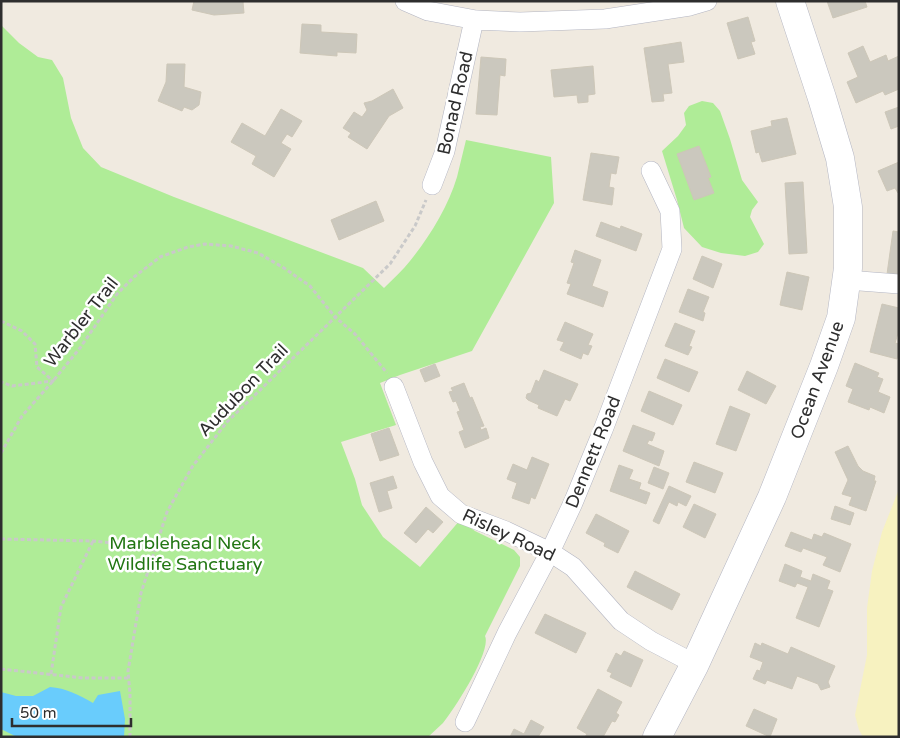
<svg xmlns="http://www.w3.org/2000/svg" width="900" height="738" viewBox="0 0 900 738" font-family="'Varela Round',sans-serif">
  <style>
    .green { fill: #afec97 }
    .sand { fill: #f7f2c0 }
    .water { fill: #69ccfc }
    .building { fill: #cbc8be; stroke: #cdc7b8 }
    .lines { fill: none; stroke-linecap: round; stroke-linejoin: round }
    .minor-casing { stroke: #b3b5c2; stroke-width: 20 }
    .secondary-casing { stroke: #b3b5c2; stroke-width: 29 }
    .path { stroke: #c9c9c9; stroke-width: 3; stroke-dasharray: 4 2.5; stroke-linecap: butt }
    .minor { stroke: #fff; stroke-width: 19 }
    .secondary { stroke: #fff; stroke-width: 28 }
    .labels { text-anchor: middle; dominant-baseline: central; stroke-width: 5; stroke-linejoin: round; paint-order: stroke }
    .street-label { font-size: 18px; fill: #2e2e2e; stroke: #fff }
    .park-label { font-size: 18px; fill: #227613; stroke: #fff }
  </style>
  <rect width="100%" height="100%" fill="#f0eae0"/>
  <path class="green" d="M 1,25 L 19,43 L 38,57 L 52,60 L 63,78 L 71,118 L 83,148 L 101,167 L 174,197 L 363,268 L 384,288 C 393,279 403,270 410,261 C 430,236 448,207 457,177 C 460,165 463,152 466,140 L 551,157 L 554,203 L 472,351 L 400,375 L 380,383 L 396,425 L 341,442 L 355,479 L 362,505 L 383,537 L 420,567 L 460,520 L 475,531 L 514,550 L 520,557 L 520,566 L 485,636 C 492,651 454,710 443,723 C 438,728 433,732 428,737 L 1,737 Z
    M 702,101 L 713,103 L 720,111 L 730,139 L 742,180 L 758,202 L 752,210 L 750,217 L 764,244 L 758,252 L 745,256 L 721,253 L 702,247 L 684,228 L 677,200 L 662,151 L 678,136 L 686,125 L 684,113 L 689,106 Z"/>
  <path class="sand" d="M 899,489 L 899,737 L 863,737 L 859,730 L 855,715 L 867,655 L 867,608 L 872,571 L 882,532 Z"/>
  <path class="water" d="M 50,687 C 66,688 79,695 93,703 L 98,695 L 120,691 L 125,719 L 124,737 L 17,737 L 1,729 L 1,692 L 16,696 L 33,696 Z"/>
  <path class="building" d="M 194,1 L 245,1 L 243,2 L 244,13 L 214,15 L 192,10 Z
    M 827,1 L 865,1 L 867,7 L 833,18 Z
    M 748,17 L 755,41 L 751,42 L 755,54 L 738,59 L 727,23 Z
    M 302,24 L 321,25 L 321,32 L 357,34 L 356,53 L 337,52 L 337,56 L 300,53 Z
    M 681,42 L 684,62 L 668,64 L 672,93 L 663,94 L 664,101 L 652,102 L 644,48 Z
    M 863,46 L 870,62 L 886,55 L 888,61 L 899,56 L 899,86 L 898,86 L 899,89 L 885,95 L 883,91 L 856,103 L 847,82 L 858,77 L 848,53 Z
    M 481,57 L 506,59 L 505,76 L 500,75 L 497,115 L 476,114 Z
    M 167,64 L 185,64 L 184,87 L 201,92 L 199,105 L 192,110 L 184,107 L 182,111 L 158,101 L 166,82 Z
    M 593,66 L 595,94 L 588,95 L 588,102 L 578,103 L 577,95 L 554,97 L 551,70 Z
    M 393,89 L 403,108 L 389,116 L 367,149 L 348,137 L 351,133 L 343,128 L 354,112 L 362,117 L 367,110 L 364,103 L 372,101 Z
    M 899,107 L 899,126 L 891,129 L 885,112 Z
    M 281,109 L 302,121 L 292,137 L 287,134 L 281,143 L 291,149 L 274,177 L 252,164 L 256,156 L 231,142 L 242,123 L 265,136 Z
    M 787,118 L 796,154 L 762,162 L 759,152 L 756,153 L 751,131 L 772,126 L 771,121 Z
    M 699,146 L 711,177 L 708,178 L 714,193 L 694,200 L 677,154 Z
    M 591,153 L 619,157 L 616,174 L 611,173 L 609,187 L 614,188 L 612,205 L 583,200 Z
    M 899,162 L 899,193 L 898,193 L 895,188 L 887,191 L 878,171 Z
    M 803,182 L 807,253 L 789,254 L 785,183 Z
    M 376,201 L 384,221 L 339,240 L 331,220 Z
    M 601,222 L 620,229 L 621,226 L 642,234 L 636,251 L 596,236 Z
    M 893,231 L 899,232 L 899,276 L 887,274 Z
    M 575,250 L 601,260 L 592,286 L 608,292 L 603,307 L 567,294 L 571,284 L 567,283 L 574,263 L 571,262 Z
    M 702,256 L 722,264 L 713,288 L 693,279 Z
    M 787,272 L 809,277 L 802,310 L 780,305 Z
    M 688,289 L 709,297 L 703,312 L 705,313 L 703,321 L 679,312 Z
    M 882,304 L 899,308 L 899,330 L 895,343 L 899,344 L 899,351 L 897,359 L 870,352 Z
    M 565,322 L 593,334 L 588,345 L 592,346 L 588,355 L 583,353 L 581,359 L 560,350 L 564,342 L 557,340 Z
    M 675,323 L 695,331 L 689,346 L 692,347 L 688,355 L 665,346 Z
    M 665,359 L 698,372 L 689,392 L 657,378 Z
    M 855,363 L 879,373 L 877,377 L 883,379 L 878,392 L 890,397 L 884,413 L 870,407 L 869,410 L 848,402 L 853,389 L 846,386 Z
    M 435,364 L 440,376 L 425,382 L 420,370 Z
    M 544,370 L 578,384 L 570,401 L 565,399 L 557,416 L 538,408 L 539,405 L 528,400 L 526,398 L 527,394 L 531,393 L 536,380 L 539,382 Z
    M 747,371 L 776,386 L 766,404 L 738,390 Z
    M 464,383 L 470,398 L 472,397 L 484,426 L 480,427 L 481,430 L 486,428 L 489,438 L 465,448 L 459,432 L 464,430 L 457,412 L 460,411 L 456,401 L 453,402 L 449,392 L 453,391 L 451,388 Z
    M 649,391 L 682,405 L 673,425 L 641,411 Z
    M 730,406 L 750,414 L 736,451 L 716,444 Z
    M 633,425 L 655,433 L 652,441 L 649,440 L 647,444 L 664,451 L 659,466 L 623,451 Z
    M 389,428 L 399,455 L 380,461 L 371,434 Z
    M 848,446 L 858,466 L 863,471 L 875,476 L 874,481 L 876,481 L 866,511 L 849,505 L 852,497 L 842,494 L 848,480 L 835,452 Z
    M 532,457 L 549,464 L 535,499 L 531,497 L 529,504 L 512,498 L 517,483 L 507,479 L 513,464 L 527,470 Z
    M 694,462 L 723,473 L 715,493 L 686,482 Z
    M 619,465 L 633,470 L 629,479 L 641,483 L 639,489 L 650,493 L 646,504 L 610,491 Z
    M 654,467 L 669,473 L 663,489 L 648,483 Z
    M 393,476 L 397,488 L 387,491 L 392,508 L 379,512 L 370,483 Z
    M 669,486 L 691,496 L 686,506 L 678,502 L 677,506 L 669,502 L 659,524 L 653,521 Z
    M 694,504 L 716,514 L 705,538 L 683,527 Z
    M 835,506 L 854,513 L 850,525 L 831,519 Z
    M 426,507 L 443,522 L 433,533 L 428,529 L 416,543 L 404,533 Z
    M 596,514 L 629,531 L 618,553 L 604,546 L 605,543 L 586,533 Z
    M 791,532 L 812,540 L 814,534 L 822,537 L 824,533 L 851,544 L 840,572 L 823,565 L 827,557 L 803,548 L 801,552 L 785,546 Z
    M 785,564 L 802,571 L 800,577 L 811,581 L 813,574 L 830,581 L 827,589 L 833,591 L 819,627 L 796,618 L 808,587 L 797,583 L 795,587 L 779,581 Z
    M 635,571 L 680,594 L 672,610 L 627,587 Z
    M 545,614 L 586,633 L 576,653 L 535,633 Z
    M 755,643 L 761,646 L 762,643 L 788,654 L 791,647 L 835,666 L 828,682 L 830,687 L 821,690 L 818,684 L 797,676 L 792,689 L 767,680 L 765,684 L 753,679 L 757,670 L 760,671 L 763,662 L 750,657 Z
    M 624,651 L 643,660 L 631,687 L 610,677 L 612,673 L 607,671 L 616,653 L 621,656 Z
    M 598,689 L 622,702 L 616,713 L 619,715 L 615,722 L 612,721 L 603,737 L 585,737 L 587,734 L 577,728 Z
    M 754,709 L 777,719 L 770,737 L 746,726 Z
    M 531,720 L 544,727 L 538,737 L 510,737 L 514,729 L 524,734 Z"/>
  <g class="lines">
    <g class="minor-casing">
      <path id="minor" d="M 405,1 L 428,11 L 476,20 L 520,22 L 605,19 L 690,6 L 707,1
        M 432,185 L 445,151 L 474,20
        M 847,280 L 899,284
        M 394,387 L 423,462 L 440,496 L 461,514 L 506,531 L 550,552 L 573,567 L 621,621 L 651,641 L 695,664
        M 465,722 L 507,633 L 550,552 L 573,503 L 603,430 L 672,249 L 670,211 L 651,171"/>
    </g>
    <g class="secondary-casing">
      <path id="secondary" d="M 657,737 L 695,664 L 772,497 L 824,366 L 841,318 L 848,268 L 848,207 L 840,158 L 822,98 L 790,1"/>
    </g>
    <path class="path" d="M 1,321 L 22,331 L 35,344 L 37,367 L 53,381 L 12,386 L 1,382
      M 1,453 L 22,416 L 53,381 L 80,348 L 117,294 L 134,277 L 160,257 L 188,247 L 205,244 L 231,246 L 258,253 L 284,268 L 310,286 L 335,317 L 355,334 L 387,373
      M 1,539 L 93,541 L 155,547
      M 1,669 L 83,678 L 128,678
      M 51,674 L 61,607 L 93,541
      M 130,737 L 130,694 L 128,671 L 141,593 L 167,512 L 192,467 L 227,422 L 390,264 L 415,226 L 426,200"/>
    <use href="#minor" class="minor"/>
    <use href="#secondary" class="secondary"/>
  </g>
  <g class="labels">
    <g class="street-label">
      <text transform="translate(455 103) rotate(-77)">Bonad Road</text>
      <text transform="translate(81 322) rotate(-52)">Warbler Trail</text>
      <text transform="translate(817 380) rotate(-70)">Ocean Avenue</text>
      <text transform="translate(243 390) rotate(-46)">Audubon Trail</text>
      <text transform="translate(593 452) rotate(-68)">Dennett Road</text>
      <text transform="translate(509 535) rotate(25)">Risley Road</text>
    </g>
    <g class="park-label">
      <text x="185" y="543">Marblehead Neck<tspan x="185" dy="21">Wildlife Sanctuary</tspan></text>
    </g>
  </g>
  <rect width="900" height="738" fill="none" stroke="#2e2e2e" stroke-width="5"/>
  <path d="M12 718v8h119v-8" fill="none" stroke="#2e2e2e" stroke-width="2.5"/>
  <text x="20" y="718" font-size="15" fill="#2e2e2e" stroke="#ffffff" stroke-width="4" paint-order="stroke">50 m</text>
</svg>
